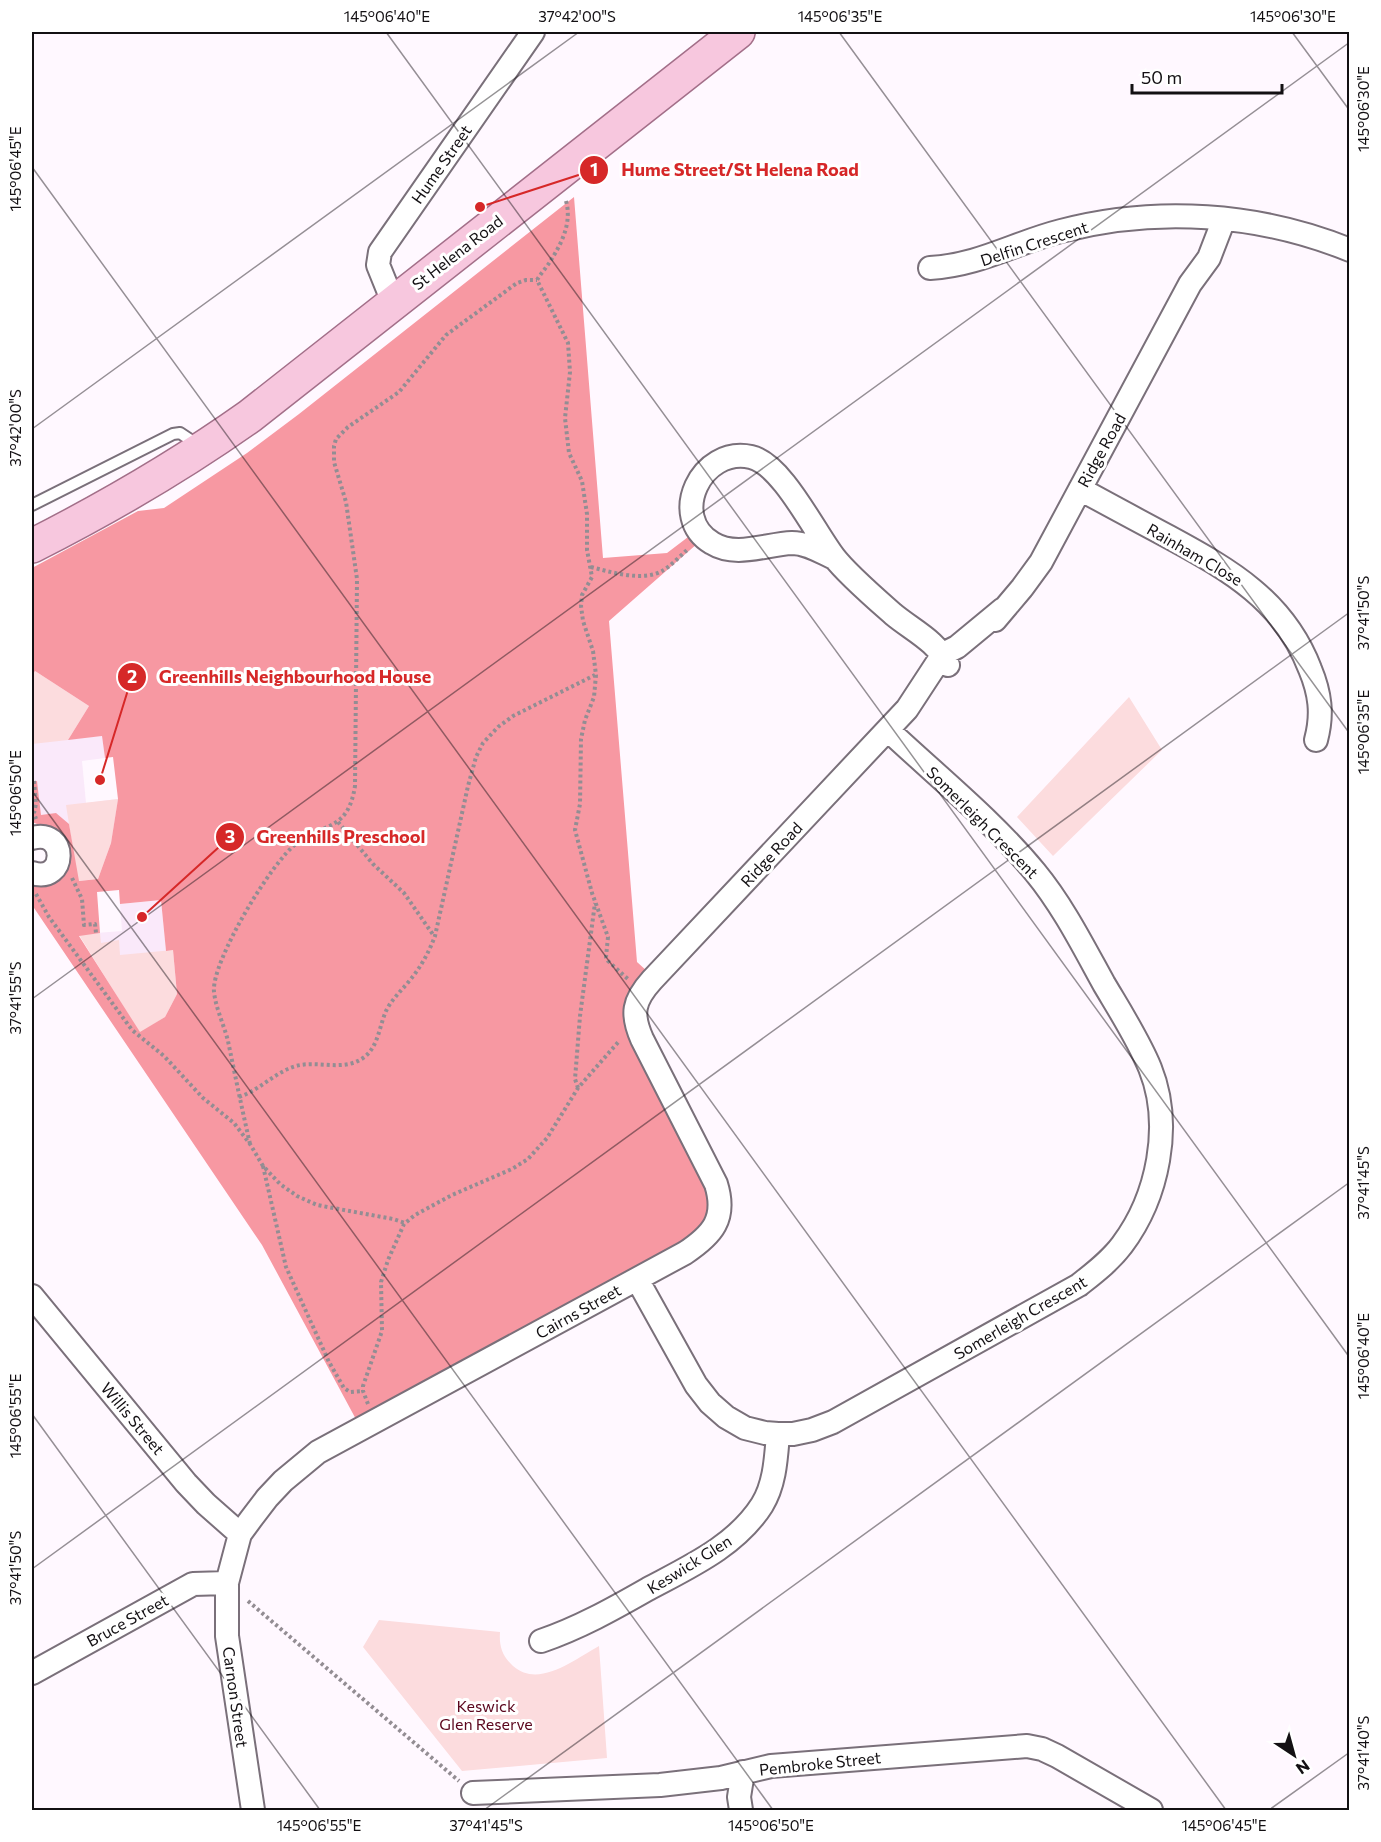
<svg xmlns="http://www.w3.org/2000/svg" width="1381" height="1842" viewBox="0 0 1381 1842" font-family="Commissioner,sans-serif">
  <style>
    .built { fill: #fae9fa }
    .green { fill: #fcdcde }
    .forest { fill: #f798a2; fill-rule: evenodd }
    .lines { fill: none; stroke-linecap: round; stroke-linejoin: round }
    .lane-casing { stroke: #7a707a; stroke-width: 14 }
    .street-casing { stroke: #7a707a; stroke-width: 26 }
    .primary-casing { stroke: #a36f89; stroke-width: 36 }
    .path { stroke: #938d93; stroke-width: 4; stroke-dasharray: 3 3; stroke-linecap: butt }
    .lane { stroke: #fff; stroke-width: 10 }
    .street { stroke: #fff; stroke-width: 22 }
    .primary { stroke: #f7c7de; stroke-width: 33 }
    .ticks { fill: none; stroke: #131013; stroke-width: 1.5; stroke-opacity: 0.45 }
    .labels { text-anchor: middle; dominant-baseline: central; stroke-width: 6; stroke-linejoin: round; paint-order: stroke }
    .street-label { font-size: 16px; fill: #131013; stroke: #fff }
    .park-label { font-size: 16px; fill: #5b061d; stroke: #fff }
    .leader { fill: none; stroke: #d62828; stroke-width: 2 }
    .callout-dot { fill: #d62828; stroke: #fff; stroke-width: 2 }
    .mark-label { font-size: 18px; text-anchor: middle; font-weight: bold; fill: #fff }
    .callout-label { font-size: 18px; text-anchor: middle; font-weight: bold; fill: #d62828; stroke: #fff; stroke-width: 6; stroke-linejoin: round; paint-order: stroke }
    .neatline { fill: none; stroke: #131013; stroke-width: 2 }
    .ticks-label { font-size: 15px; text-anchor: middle; fill: #131013 }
  </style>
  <rect width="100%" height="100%" fill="#fff8ff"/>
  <path class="built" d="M 32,676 L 68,739 L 102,736 L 105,758 L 82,761 L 86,803 L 118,799 L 111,843 L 41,815 L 37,782 L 32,782 Z
    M 161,900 L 166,951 L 140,1033 L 96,933 L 122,931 L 120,904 Z"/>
  <path class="green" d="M 35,671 L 89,706 L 68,740 L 32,744 L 32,676 Z
    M 1129,697 L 1162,750 L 1053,856 L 1017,817 Z
    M 118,799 L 111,843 L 98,879 L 78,881 L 66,805 Z
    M 100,933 L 101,943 L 119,940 L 120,955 L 173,950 L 177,994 L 165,1017 L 140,1033 L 79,935 Z
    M 379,1620 L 500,1632 C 499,1646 502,1656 513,1666 C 539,1689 575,1659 599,1646 L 607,1758 L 462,1771 L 363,1647 Z"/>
  <path class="forest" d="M 574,197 L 603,558 L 667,553 L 692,534 L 698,543 L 609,621 L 637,962 L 648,972 L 633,990 L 712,1193 L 703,1231 L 358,1423 L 262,1245 L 32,905 L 32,884 L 54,880 L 47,828 L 32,822 L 32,782 L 37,781 L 41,815 L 56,813 L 69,824 L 79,881 L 98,879 L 111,843 L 118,799 L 113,757 L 105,758 L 102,736 L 68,740 L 89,706 L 35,671 L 32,676 L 32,568 L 138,511 L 164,508 L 247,453 L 299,414 ZM 119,890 L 120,904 L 161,900 L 166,951 L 173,950 L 177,994 L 165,1017 L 140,1032 L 79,936 L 100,933 L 97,892 Z"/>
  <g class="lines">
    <g class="lane-casing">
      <path id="lane" d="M 32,505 L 173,434 L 180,433 L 198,445"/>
    </g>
    <g class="street-casing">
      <path id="street" d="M 930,268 C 980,265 1014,243 1061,231 C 1156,206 1259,213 1350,250
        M 393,302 L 378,265 L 380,252 L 533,32
        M 1080,489 C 1109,505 1139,521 1169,537 C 1230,570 1284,601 1310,669 C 1320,693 1323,714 1316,740
        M 834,558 C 821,552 807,543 792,543 C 766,544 736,558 712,543 C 668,517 701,446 751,457 C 782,464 814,531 834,557 C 847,574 876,599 893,614 C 912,630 937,641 948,665
        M 995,620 L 1022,588 L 1041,562 L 1190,284 L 1209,258 L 1224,219
        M 32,838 C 68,828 67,884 32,873
        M 637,1279 L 696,1385 L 710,1403 L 726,1417 L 745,1428 L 765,1433 L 778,1434 L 793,1434 L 812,1430 L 833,1422 L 1079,1285 C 1094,1273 1110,1261 1122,1245 C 1158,1197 1173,1125 1150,1068 C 1138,1039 1120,1011 1104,984 C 1083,946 1063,906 1035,872 C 992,820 937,776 888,730
        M 32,1296 L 186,1483 L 206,1504 L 240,1534
        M 541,1641 C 579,1628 613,1609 648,1589 C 689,1567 736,1546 762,1505 C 775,1484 776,1458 778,1434
        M 32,1673 L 193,1584 L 227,1583
        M 473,1793 L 660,1785 L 721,1778 L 771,1766 L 1027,1746 L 1042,1749 L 1057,1756 L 1151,1810
        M 253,1810 L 227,1636 L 227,1583 L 240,1534 L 251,1519 L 267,1498 L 283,1481 L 318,1452 L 685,1253 C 712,1235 727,1219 716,1184 L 642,1039 C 631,1014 633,1001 652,980 L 907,709 L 943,654 L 957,647 L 1003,609
        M 741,1810 L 739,1797 L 743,1772"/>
    </g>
    <g class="primary-casing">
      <path id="primary" d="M 32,546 C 107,508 181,465 250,416 L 738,32"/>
    </g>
    <path class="path" d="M 566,201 C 572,222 562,243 551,260 C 547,267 541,273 537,280 L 568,343 L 570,372 L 565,418 L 569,453 L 582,481 L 587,514 L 587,550 L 592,577 L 582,595 L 581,606 L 583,621 L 593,651 L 596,675 L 594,697 L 585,720 L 581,739 L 580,804 L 575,830 L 592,893 L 608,937 L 606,957 L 608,961 L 628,979
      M 591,567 C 610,572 643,582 662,571 C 671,566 680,556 688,549
      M 34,781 L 36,804 L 34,813 L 36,819
      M 338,822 L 373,864 L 404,893 L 434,936
      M 72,878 L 82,899 L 84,925 L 95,924 L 96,933
      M 36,894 L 49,917 L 132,1030 L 164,1056 L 203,1098 L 234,1123 L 250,1144 L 263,1166 L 280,1184 L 297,1196 L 317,1205 L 393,1219 L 405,1223
      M 578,1088 L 575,1079 L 580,1016 L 595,903
      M 239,1097 C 260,1090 275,1072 296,1066 C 317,1060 343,1072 363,1058 C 379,1047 379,1025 387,1009 C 393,998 402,990 410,980 C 421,967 429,952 435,936 L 468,786 L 476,757 L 483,743 L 498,727 L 513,716 L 595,675
      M 250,1144 C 242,1109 235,1075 228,1041 C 224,1025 216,1009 214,992 C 211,962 272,861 297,843 C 327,822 348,830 355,786 L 357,579 L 346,502 L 334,462 L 334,446 L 336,439 L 348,427 L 399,392 L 446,335 L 517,283 L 526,280 L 537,280
      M 263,1166 L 286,1267 L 329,1362 L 344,1388 L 350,1392 L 363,1391
      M 368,1404 L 363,1391 L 363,1386 L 382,1331 L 381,1282 L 388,1260 L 404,1224 L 415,1215 L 452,1195 L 512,1169 L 528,1159 L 547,1138 L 578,1088 L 620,1040
      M 248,1601 L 459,1781"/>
    <use href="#lane" class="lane"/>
    <use href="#street" class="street"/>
    <use href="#primary" class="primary"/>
  </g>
  <path class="ticks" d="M 386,32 L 1350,1358M 839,32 L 1350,734M 1292,32 L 1350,111M 32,167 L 1226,1810M 32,429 L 579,32M 32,791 L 773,1810M 32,999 L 1350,42M 32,1414 L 320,1810M 32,1569 L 1350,612M 484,1810 L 1350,1182M 1269,1810 L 1350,1752"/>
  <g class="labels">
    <g class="street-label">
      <text transform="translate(441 164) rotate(-55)">Hume Street</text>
      <text transform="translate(1034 243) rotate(-18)">Delfin Crescent</text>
      <text transform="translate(457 252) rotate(-38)">St Helena Road</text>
      <text transform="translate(1101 450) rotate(-61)">Ridge Road</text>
      <text transform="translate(1195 554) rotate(30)">Rainham Close</text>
      <text transform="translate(983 822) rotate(45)">Somerleigh Crescent</text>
      <text transform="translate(771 854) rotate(-47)">Ridge Road</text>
      <text transform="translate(578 1311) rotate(-29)">Cairns Street</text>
      <text transform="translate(1020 1317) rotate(-30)">Somerleigh Crescent</text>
      <text transform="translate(133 1418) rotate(50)">Willis Street</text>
      <text transform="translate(689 1564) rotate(-32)">Keswick Glen</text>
      <text transform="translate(127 1620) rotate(-29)">Bruce Street</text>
      <text transform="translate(236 1697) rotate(82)">Carnon Street</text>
      <text transform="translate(820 1763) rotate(-6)">Pembroke Street</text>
    </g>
    <g class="park-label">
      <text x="486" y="1705">Keswick<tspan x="486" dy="18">Glen Reserve</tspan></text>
    </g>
  </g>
  <path class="leader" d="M480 207L594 170M100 780L132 677M142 917L230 837"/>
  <g class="callout-dot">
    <circle cx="480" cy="207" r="6"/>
    <circle cx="100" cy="780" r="6"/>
    <circle cx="142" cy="917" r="6"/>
    <circle cx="594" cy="170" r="15"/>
    <circle cx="132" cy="677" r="15"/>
    <circle cx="230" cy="837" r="15"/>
  </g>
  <g class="mark-label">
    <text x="594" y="176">1</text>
    <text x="132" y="683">2</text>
    <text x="230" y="843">3</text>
  </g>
  <g class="callout-label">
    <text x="740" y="176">Hume Street/St Helena Road</text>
    <text x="295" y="683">Greenhills Neighbourhood House</text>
    <text x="341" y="843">Greenhills Preschool</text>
  </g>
  <rect width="1381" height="1842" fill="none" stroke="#ffffff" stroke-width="66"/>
  <g transform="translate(1294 1755) rotate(144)" stroke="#ffffff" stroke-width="4.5" paint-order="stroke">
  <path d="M0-4.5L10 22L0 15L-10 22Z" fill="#131013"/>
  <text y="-9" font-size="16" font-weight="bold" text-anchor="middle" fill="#131013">N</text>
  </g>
  <path d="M1132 84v9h150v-9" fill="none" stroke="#131013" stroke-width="3"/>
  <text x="1141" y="84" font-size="18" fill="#131013" stroke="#ffffff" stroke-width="4.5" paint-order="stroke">50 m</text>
  <rect x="33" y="33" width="1315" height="1776" class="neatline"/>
  <g class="ticks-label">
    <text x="387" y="22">145°06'40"E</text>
    <text x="577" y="22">37°42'00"S</text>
    <text x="840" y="22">145°06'35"E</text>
    <text x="1293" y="22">145°06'30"E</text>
    <text transform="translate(1364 109) rotate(-90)" y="5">145°06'30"E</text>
    <text transform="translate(16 169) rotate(-90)" y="5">145°06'45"E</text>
    <text transform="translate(16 428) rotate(-90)" y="5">37°42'00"S</text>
    <text transform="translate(1364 613) rotate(-90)" y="5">37°41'50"S</text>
    <text transform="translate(1364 732) rotate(-90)" y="5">145°06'35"E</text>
    <text transform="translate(16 793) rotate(-90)" y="5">145°06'50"E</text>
    <text transform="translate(16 998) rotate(-90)" y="5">37°41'55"S</text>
    <text transform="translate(1364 1183) rotate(-90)" y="5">37°41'45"S</text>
    <text transform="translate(1364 1356) rotate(-90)" y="5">145°06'40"E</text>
    <text transform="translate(16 1416) rotate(-90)" y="5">145°06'55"E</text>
    <text transform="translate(16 1568) rotate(-90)" y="5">37°41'50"S</text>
    <text transform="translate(1364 1753) rotate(-90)" y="5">37°41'40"S</text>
    <text x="319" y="1831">145°06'55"E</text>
    <text x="486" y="1831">37°41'45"S</text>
    <text x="771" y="1831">145°06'50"E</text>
    <text x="1224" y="1831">145°06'45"E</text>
  </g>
</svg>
